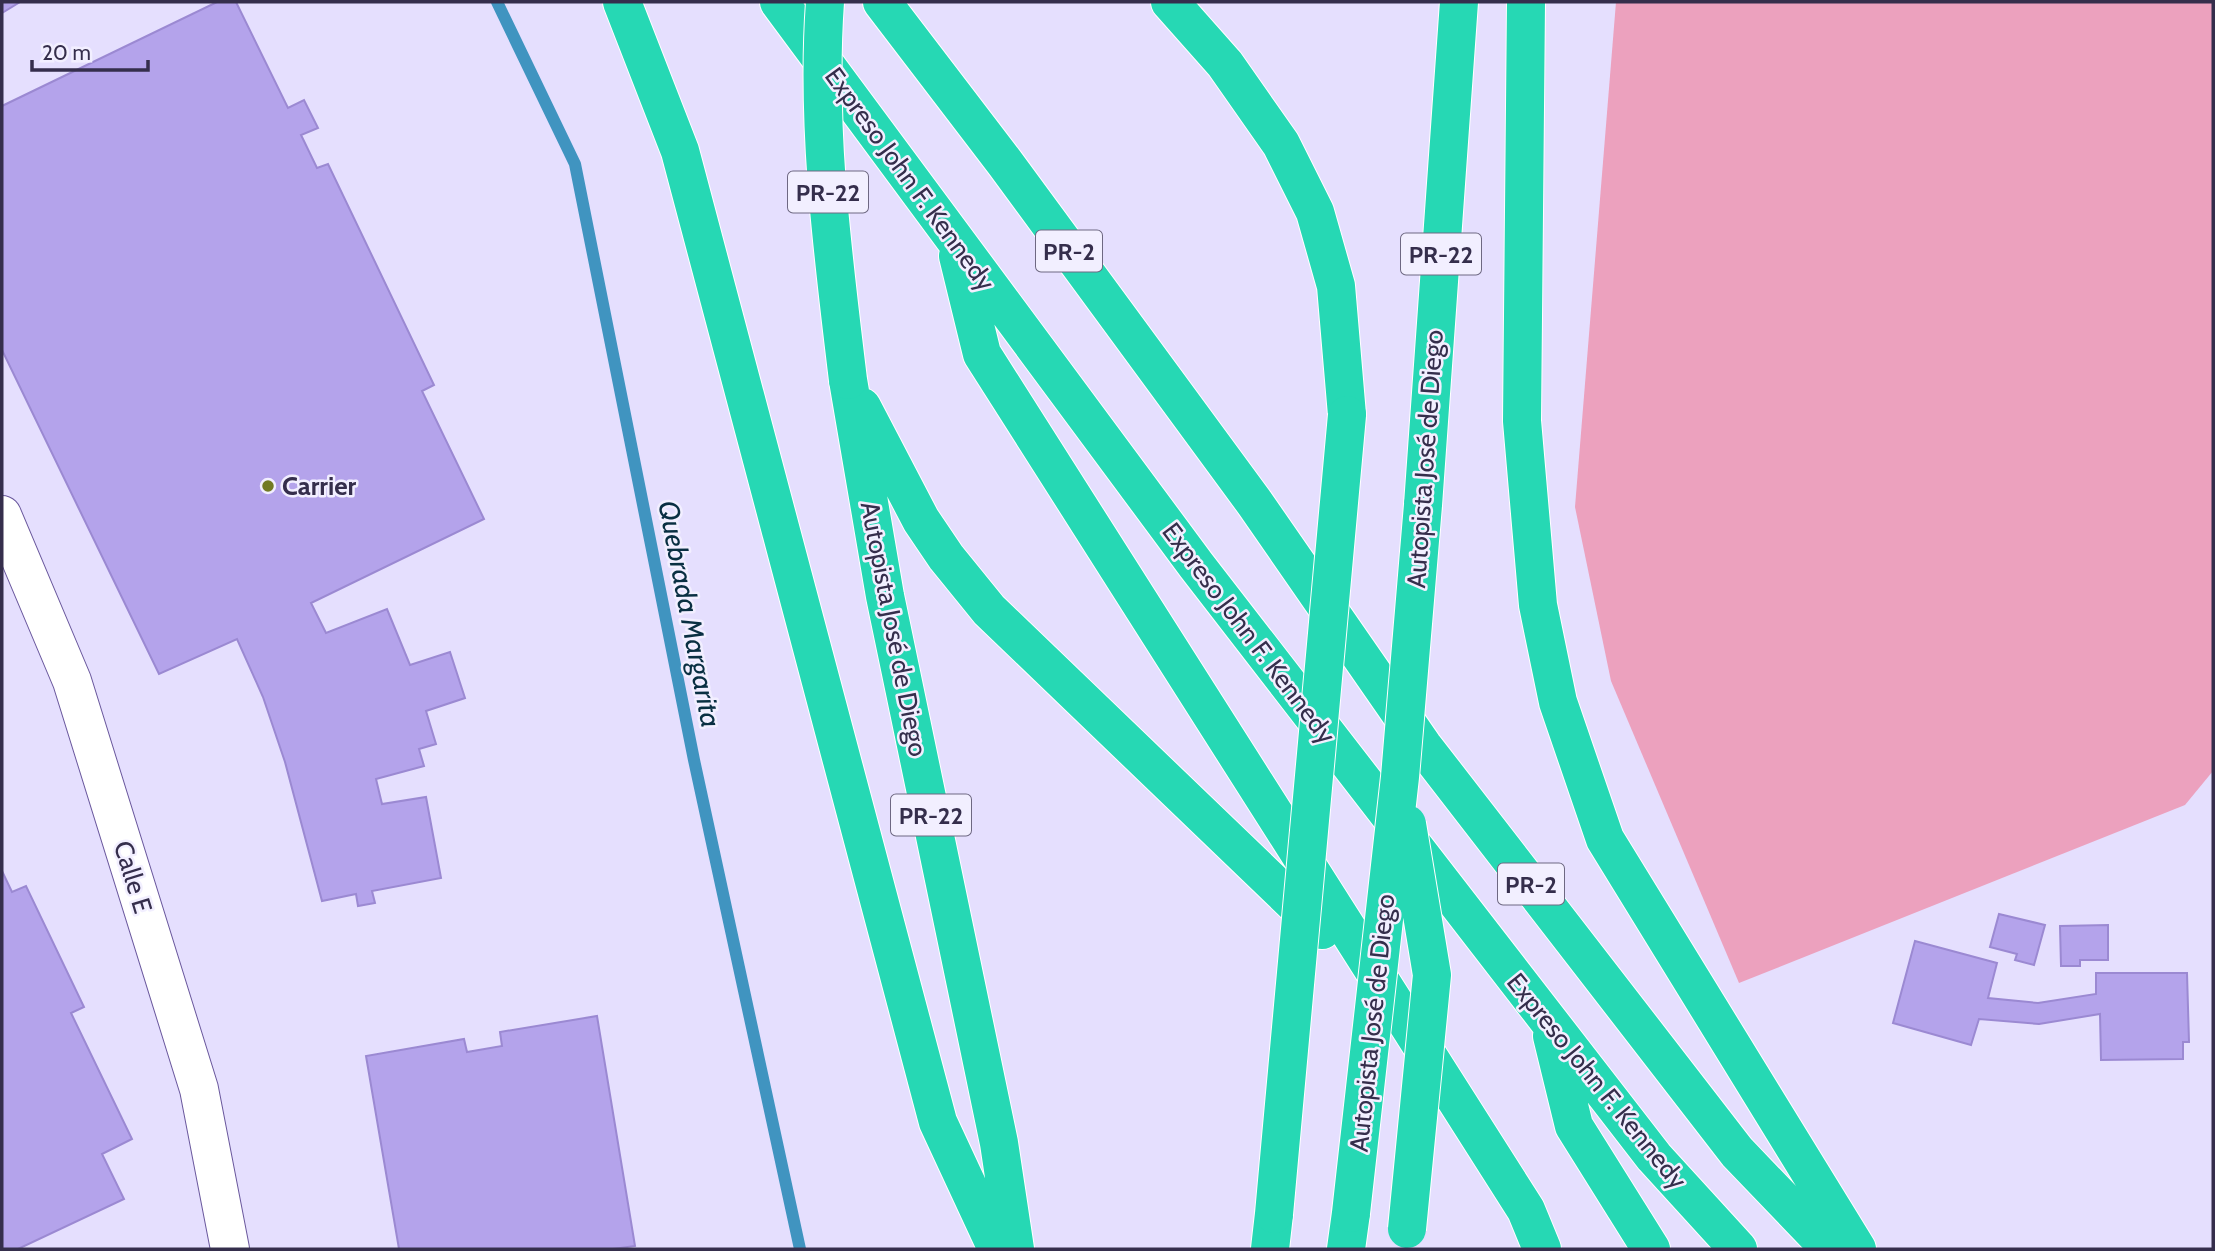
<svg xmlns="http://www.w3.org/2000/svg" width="2215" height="1251" viewBox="0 0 2215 1251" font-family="Cabin,sans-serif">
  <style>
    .green { fill: #eca1be }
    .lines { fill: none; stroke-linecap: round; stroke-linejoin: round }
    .stream { stroke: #4094c0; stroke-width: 12 }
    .building { fill: #b4a3eb; stroke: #9b89d2; stroke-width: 2 }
    .minor-casing { stroke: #6a589d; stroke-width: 40 }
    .motorway-casing { stroke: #fff; stroke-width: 40 }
    .minor { stroke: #fff; stroke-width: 38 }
    .motorway { stroke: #26d8b4; stroke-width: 38 }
    .motorway-bridge-casing { stroke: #fff; stroke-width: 40; stroke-linecap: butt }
    .motorway-bridge { stroke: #26d8b4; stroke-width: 38 }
    .poi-dot { fill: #727a24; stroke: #f2efff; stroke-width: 2.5 }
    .labels { text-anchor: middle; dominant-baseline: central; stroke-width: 5; stroke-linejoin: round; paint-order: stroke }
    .shield { fill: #f2efff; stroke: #6e6882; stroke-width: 2 }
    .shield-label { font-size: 24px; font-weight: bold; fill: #352e4c }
    .street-label { font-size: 26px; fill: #352e4c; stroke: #f2efff }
    .poi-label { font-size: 26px; font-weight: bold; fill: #352e4c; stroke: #f2efff; text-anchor: start }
    .water-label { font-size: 28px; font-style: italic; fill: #092f42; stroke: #f2efff }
  </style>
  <rect width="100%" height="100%" fill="#e5dffe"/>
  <path class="green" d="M 1616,2 L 2213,2 L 2213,771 L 2185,805 L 1739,983 L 1611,681 L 1575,507 Z"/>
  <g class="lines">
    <path class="stream" d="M 497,2 L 575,164 L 694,760 L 800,1249"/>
  </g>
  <path class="building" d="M 2,2 L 20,2 L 2,13 Z
    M 217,2 L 236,2 L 288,108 L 304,100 L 318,128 L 301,135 L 303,139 L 317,168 L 328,164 L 434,385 L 422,391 L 484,519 L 311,603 L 326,633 L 387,609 L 410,665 L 450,652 L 465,698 L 426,711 L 436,744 L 419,749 L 424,766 L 376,779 L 382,804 L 426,797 L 441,878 L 372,891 L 375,903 L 358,906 L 356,894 L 322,901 L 285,762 L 263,697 L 237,639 L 159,674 L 2,350 L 2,106 Z
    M 2,871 L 12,892 L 26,886 L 84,1007 L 71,1013 L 132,1139 L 102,1154 L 124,1199 L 18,1249 L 2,1249 Z
    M 1999,914 L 2045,925 L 2034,965 L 2015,960 L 2017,954 L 1990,947 Z
    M 2108,925 L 2108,960 L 2080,960 L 2080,966 L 2061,966 L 2060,926 Z
    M 1915,941 L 1997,963 L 1988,998 L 2038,1003 L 2096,994 L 2096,973 L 2187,973 L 2189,1042 L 2183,1042 L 2183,1059 L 2101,1060 L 2100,1014 L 2039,1024 L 1979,1019 L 1971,1045 L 1893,1023 Z
    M 597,1016 L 635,1246 L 613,1249 L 399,1249 L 366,1056 L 464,1039 L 467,1052 L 502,1046 L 500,1032 Z"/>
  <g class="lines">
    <g class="minor-casing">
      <path id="minor" d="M 2,515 L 72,681 L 199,1089 L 230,1249"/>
    </g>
    <g class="motorway-casing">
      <path id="motorway" d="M 622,2 L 680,151 L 938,1122 L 997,1249
        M 779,2 L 1196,565 L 1654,1157 L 1738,1249
        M 882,2 L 1005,163 L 1254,502 L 1423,746 L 1737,1152 L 1830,1249
        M 1170,2 L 1225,64 L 1281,144 L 1315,212 L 1336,286 L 1347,415
        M 1526,2 L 1522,421 L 1538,605 L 1558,702 L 1605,839 L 1857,1249
        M 958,256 L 982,354 L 1526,1210 L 1542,1249
        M 848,380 L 885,596 L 999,1143 L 1015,1249
        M 862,407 L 921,520 L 946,557 L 989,610 L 1322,930
        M 1423,505 L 1459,2
        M 1552,1036 L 1574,1126 L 1651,1249
        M 1270,1249 L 1274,1214
        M 1346,1249 L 1351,1213"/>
    </g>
    <use href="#minor" class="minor"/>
    <use href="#motorway" class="motorway"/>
    <g class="motorway-bridge-casing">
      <path id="motorway-bridge" d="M 825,2 C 816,128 833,255 848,380
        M 1351,1213 L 1400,777 L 1423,505
        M 1274,1214 L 1347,415
        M 1407,1229 L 1432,975 L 1407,824"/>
    </g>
    <use href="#motorway-bridge" class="motorway-bridge"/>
  </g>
  <circle class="poi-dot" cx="268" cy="486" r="7"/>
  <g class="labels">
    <g class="shield">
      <rect x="788" y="171.5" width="80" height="41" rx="5"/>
      <rect x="1036" y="230.5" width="66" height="41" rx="5"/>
      <rect x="1401" y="233.5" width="80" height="41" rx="5"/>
      <rect x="891" y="794.5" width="80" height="41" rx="5"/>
      <rect x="1498" y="863.5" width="66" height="41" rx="5"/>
    </g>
    <g class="shield-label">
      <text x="828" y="192">PR-22</text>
      <text x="1069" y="251">PR-2</text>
      <text x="1441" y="254">PR-22</text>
      <text x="931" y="815">PR-22</text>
      <text x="1531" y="884">PR-2</text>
    </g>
    <g class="street-label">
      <text transform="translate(910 179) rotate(54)">Expreso John F. Kennedy</text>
      <text transform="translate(1425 459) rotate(-86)">Autopista José de Diego</text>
      <text transform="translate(894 629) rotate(79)">Autopista José de Diego</text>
      <text transform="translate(1249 633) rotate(53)">Expreso John F. Kennedy</text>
      <text transform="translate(133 877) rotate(73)">Calle E</text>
      <text transform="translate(1372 1023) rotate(-84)">Autopista José de Diego</text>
      <text transform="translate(1597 1081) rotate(51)">Expreso John F. Kennedy</text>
    </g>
    <g class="poi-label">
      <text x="282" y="486">Carrier</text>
    </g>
    <g class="water-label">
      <text transform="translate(690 614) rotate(79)">Quebrada Margarita</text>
    </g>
  </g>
  <rect width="2215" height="1251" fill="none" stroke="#352e4c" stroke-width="7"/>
  <path d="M32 60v10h116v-10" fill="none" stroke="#352e4c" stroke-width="3.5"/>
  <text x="42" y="60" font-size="21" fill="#352e4c" stroke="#f2efff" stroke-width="5" paint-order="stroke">20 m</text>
</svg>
